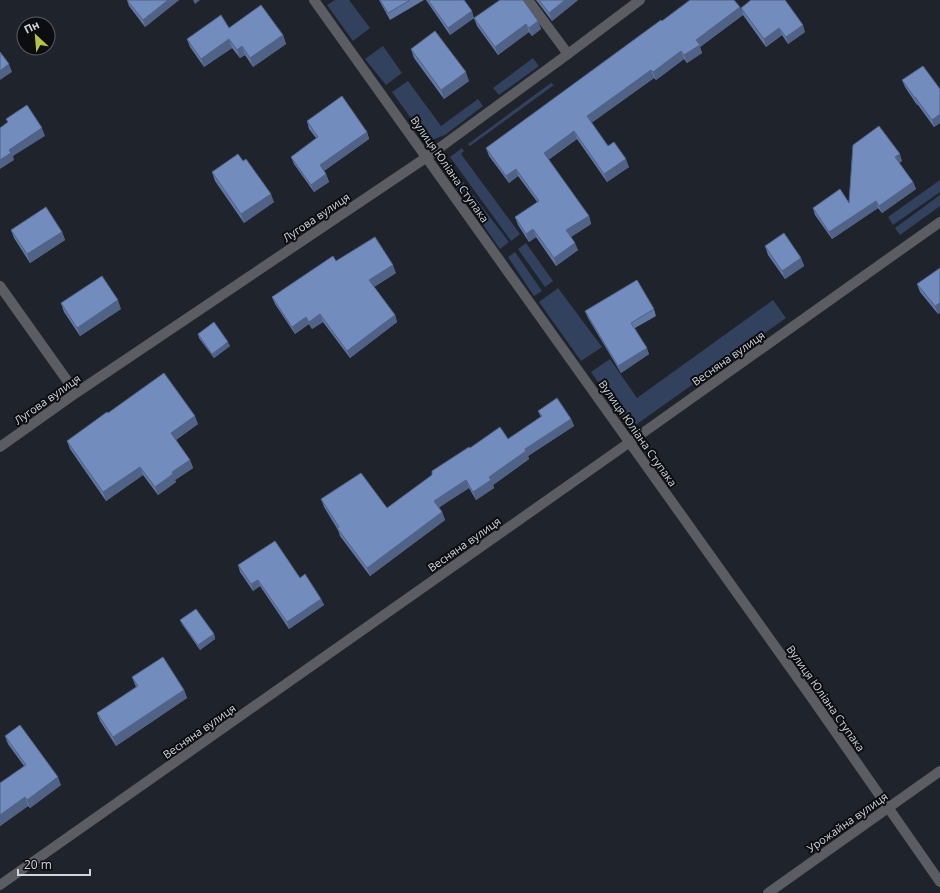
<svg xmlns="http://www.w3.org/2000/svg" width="940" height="893" viewBox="0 0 940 893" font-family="'Open Sans',sans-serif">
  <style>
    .green { fill: #32415d }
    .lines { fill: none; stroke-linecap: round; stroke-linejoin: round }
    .lane { stroke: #5b5d62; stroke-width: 10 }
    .street { stroke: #5b5d62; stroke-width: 10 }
    .wall { fill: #6278a3 }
    .shaded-wall { fill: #506285 }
    .building { fill: #728cbe; stroke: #506285 }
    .labels { text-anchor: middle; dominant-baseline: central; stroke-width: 4; stroke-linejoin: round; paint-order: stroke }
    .street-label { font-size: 11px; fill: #d1d4da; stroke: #0b0d11 }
  </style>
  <rect width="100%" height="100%" fill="#1f242c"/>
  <path class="green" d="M 335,0 L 349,0 L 370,28 L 353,41 L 327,5 Z
    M 383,46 L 402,73 L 386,85 L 365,59 Z
    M 533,58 L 539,66 L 499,95 L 493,88 Z
    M 408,81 L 441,126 L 478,99 L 483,106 L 445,135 L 432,140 L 426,139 L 392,92 Z
    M 551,83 L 554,85 L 470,146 L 468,144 Z
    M 462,148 L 464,151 L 461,154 L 520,234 L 511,241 L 450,157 Z
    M 446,160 L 509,242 L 500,249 L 441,164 Z
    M 940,180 L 940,192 L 893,225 L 888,217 Z
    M 940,195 L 940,206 L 900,235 L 895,228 Z
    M 526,243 L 553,281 L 545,287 L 518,249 Z
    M 515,252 L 542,291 L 534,296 L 508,257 Z
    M 558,288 L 602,347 L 581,361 L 539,302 Z
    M 773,300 L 786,318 L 630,429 L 591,372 L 610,359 L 637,398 Z"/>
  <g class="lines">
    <path class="lane" d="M 528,0 L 568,54"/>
    <path class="street" d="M 314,0 L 809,694 L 940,882
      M 0,286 L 76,393
      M 0,447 L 76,393 L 427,157 L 568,54 L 640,0
      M 0,885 L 630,442 L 940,222
      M 768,893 L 940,771"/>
  </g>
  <path class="wall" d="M 127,0 L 179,0 L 145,27 L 129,6 Z
    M 379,0 L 424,0 L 390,20 Z
    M 426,0 L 464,0 L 474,18 L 450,35 Z
    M 536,0 L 578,0 L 552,21 Z
    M 740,7 L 743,15 L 700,47 L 702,53 L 687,63 L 684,59 L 656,80 L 654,78 L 591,123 L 608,146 L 629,167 L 607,182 L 577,139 L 548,160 L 589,216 L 591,224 L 571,237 L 578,250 L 556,266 L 536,237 L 529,242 L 518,225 L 515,217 L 538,203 L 518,176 L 509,183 L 489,156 L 486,148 L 662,21 Z
    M 741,8 L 805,32 L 788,44 L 782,35 L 766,47 L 743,15 Z
    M 474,18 L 538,21 L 541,29 L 532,36 L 529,32 L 498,55 L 477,26 Z
    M 283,35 L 286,44 L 253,67 L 245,55 L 240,58 L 232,48 L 204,67 L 190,47 L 187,39 Z
    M 411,49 L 469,81 L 444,99 L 414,58 Z
    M 902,80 L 940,89 L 940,123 L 934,127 L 918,105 L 917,105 L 905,87 Z
    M 307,121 L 367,132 L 369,139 L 324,171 L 326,174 L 329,182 L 314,192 L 294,164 L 291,157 L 316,138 L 309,129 Z
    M 853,145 L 902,161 L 899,163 L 913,182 L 916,189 L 882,213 L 878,208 L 832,239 L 815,215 L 813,208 L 849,203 Z
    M 212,172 L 274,202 L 244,223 L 215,181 Z
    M 11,230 L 62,232 L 65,240 L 30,263 L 14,238 Z
    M 765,246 L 801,258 L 804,266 L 785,279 L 768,255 Z
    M 336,261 L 396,273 L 374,287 L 395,315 L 397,322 L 350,358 L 323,322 L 312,329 L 309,324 L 295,334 L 275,304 L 272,297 Z
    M 940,268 L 938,314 L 920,292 L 917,284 Z
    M 61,303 L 121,309 L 80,336 L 64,312 Z
    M 654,309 L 656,316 L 635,328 L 649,354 L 621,373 L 588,318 L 585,311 Z
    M 198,334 L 230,346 L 214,358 L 199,338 Z
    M 538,411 L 571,419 L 574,426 L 528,456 L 529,459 L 493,485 L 494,488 L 476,500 L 469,488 L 439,507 L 442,512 L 445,520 L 370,576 L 340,536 L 338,530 L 324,507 L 321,499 L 387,508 L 470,448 L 508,439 L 541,417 Z
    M 108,413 L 198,424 L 176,440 L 190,460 L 193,468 L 175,480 L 176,482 L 158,495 L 143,475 L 106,501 L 70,449 L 67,441 Z
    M 238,565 L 300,578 L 321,599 L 324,605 L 289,629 L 260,586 L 253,591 L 240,572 Z
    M 180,620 L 214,634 L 215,639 L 200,650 L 182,624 Z
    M 132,677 L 184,690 L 187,698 L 116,746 L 100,721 L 97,713 L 136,687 Z
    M 5,736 L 61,785 L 30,808 L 28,806 L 0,826 L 0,783 L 24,766 L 8,744 Z"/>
  <path class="shaded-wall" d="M 168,0 L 179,0 L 145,27 L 143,20 Z
    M 193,0 L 200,0 L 195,4 Z
    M 565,0 L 578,0 L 552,21 L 549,13 Z
    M 740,7 L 743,15 L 700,47 L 702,53 L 687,63 L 684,55 L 696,40 Z
    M 472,11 L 474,18 L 450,35 L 448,28 Z
    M 538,21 L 541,29 L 532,36 L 529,28 Z
    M 526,24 L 529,32 L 498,55 L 495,47 Z
    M 803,25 L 805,32 L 788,44 L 786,37 Z
    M 779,28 L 782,35 L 766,47 L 764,39 Z
    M 283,35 L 286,44 L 253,67 L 250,58 Z
    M 229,39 L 232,48 L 204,67 L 201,59 Z
    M 242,46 L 245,55 L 240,58 L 237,50 Z
    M 681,51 L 684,59 L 656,80 L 653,72 Z
    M 9,64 L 12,72 L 0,80 L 0,71 Z
    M 651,70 L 654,78 L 590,124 L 587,116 Z
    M 466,72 L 469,81 L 444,99 L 441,90 Z
    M 915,97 L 918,105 L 917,105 L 915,98 Z
    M 940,114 L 940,123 L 934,127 L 932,120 Z
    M 42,128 L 45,136 L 13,156 L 14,160 L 0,169 L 0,160 L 9,150 Z
    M 574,131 L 577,139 L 547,161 L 544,153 Z
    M 367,132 L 369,139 L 322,172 L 320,165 Z
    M 900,154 L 902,161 L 898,164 L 895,157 Z
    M 626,159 L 629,167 L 607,182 L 604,174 Z
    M 516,169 L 518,176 L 509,183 L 506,176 Z
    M 326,174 L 329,182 L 314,192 L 311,185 Z
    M 913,182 L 916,189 L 882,213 L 879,206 Z
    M 271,194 L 274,202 L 244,223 L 241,214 Z
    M 876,201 L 878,208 L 832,239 L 829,232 Z
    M 589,216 L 591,224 L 569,238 L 566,230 Z
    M 533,229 L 536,237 L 529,242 L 526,234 Z
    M 62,232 L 65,240 L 30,263 L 27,254 Z
    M 575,243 L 578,250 L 556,266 L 554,258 Z
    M 801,258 L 804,266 L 785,279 L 782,271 Z
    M 393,265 L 396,273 L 372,288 L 369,280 Z
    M 118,300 L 121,309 L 80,336 L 77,328 Z
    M 940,303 L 940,313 L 938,314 L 935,306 Z
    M 320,314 L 323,322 L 312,329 L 309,322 Z
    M 395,315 L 397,322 L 350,358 L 347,351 Z
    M 306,317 L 309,324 L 295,334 L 292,327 Z
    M 228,342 L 230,346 L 214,358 L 212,354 Z
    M 647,348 L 649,354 L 621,373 L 618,366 Z
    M 195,416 L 198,424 L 174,441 L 171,433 Z
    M 571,419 L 574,426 L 528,456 L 529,459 L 493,485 L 494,488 L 476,500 L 473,492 L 489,477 L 525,449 Z
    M 190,460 L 193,468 L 175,480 L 176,482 L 158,495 L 155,487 L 172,472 Z
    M 140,467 L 143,475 L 106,501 L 103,492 Z
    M 466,480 L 469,488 L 437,509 L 434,501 Z
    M 442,512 L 445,520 L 370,576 L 367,568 Z
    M 258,580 L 260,586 L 253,591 L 251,584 Z
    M 321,599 L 324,605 L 289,629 L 287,622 Z
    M 214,634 L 215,639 L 200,650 L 198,645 Z
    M 184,690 L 187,698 L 116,746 L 113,737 Z
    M 58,777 L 61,785 L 30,808 L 27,800 Z
    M 25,797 L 28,806 L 0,826 L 0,815 Z"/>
  <path class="building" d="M 127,0 L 168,0 L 143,20 Z
    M 380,0 L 410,0 L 388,13 Z
    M 428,0 L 464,0 L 472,11 L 448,28 Z
    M 500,0 L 523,0 L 538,21 L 529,28 L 526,24 L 495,47 L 474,18 Z
    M 539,0 L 565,0 L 549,13 Z
    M 690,0 L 734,0 L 740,7 L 696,40 L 700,45 L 684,55 L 681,51 L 653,72 L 651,70 L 587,116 L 608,146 L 614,142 L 626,159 L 604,174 L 574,131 L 544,153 L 589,216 L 566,230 L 575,243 L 554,258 L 533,229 L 526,234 L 515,217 L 539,201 L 516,169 L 506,176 L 486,148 L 661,20 L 662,21 Z
    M 751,0 L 785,0 L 803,25 L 786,37 L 779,28 L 764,39 L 741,8 Z
    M 261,5 L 283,35 L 250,58 L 242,46 L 237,50 L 229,39 L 201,59 L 187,39 L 221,15 L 229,28 Z
    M 435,31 L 466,72 L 441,90 L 411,49 Z
    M 0,52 L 9,64 L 0,71 Z
    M 923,66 L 940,89 L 940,114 L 932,120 L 915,97 L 915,98 L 902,80 Z
    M 342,96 L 367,132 L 320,165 L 326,174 L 311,185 L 291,157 L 318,137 L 307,121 Z
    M 27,105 L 42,128 L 9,150 L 11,153 L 0,160 L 0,128 L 8,122 L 6,119 Z
    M 879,126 L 900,154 L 895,157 L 913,182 L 879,206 L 876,201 L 829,232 L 813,208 L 840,189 L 849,203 L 853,145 Z
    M 238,154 L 243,161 L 246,159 L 271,194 L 241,214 L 212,172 Z
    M 46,207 L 62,232 L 27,254 L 11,230 Z
    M 784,233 L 801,258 L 782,271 L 765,246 Z
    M 375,237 L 393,265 L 369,280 L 395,315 L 347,351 L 320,314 L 309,322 L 306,317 L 292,327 L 272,297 L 333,256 L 336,261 Z
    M 940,268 L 940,303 L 935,306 L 917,284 Z
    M 102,276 L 118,300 L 77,328 L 61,303 Z
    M 637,280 L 654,309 L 631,323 L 647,348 L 618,366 L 585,311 Z
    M 214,322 L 228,342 L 212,354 L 198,334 Z
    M 164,373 L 195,416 L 171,433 L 190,460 L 172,472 L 173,474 L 155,487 L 140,467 L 103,492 L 67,441 L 107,412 L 108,413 Z
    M 557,398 L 571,419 L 525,449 L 526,451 L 489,477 L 491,480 L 473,492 L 466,480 L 434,501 L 442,512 L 367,568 L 337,528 L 339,527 L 321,499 L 361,473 L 387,508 L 432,475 L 432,471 L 469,447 L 470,448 L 500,427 L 508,439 L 542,416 L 538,411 Z
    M 275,541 L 300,578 L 305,574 L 321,599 L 287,622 L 258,580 L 251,584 L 238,565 Z
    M 196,609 L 214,634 L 198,645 L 180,620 Z
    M 163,657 L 184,690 L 113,737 L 97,713 L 138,686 L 132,677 Z
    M 20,725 L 58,777 L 27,800 L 25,797 L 0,815 L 0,783 L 26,765 L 5,736 Z"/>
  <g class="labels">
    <g class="street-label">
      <text transform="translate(450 169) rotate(55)">Вулиця Юліана Ступака</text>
      <text transform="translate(316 217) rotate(-34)">Лугова вулиця</text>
      <text transform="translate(728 358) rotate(-35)">Весняна вулиця</text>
      <text transform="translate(47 399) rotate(-35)">Лугова вулиця</text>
      <text transform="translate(638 433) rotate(55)">Вулиця Юліана Ступака</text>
      <text transform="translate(464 544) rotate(-35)">Весняна вулиця</text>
      <text transform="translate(826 698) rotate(55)">Вулиця Юліана Ступака</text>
      <text transform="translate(199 731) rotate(-35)">Весняна вулиця</text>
      <text transform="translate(847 822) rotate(-35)">Урожайна вулиця</text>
    </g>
  </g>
  <g transform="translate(36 36) rotate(334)"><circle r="19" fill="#0b0d11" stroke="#5a5d61"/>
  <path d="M0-3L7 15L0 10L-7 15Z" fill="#b9c046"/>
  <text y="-6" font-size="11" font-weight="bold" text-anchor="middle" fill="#d1d4da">Пн</text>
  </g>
  <path d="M18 869v6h72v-6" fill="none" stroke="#d1d4da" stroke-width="2"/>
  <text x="24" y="869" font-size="12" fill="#d1d4da" stroke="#0b0d11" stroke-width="3" paint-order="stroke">20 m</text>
</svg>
